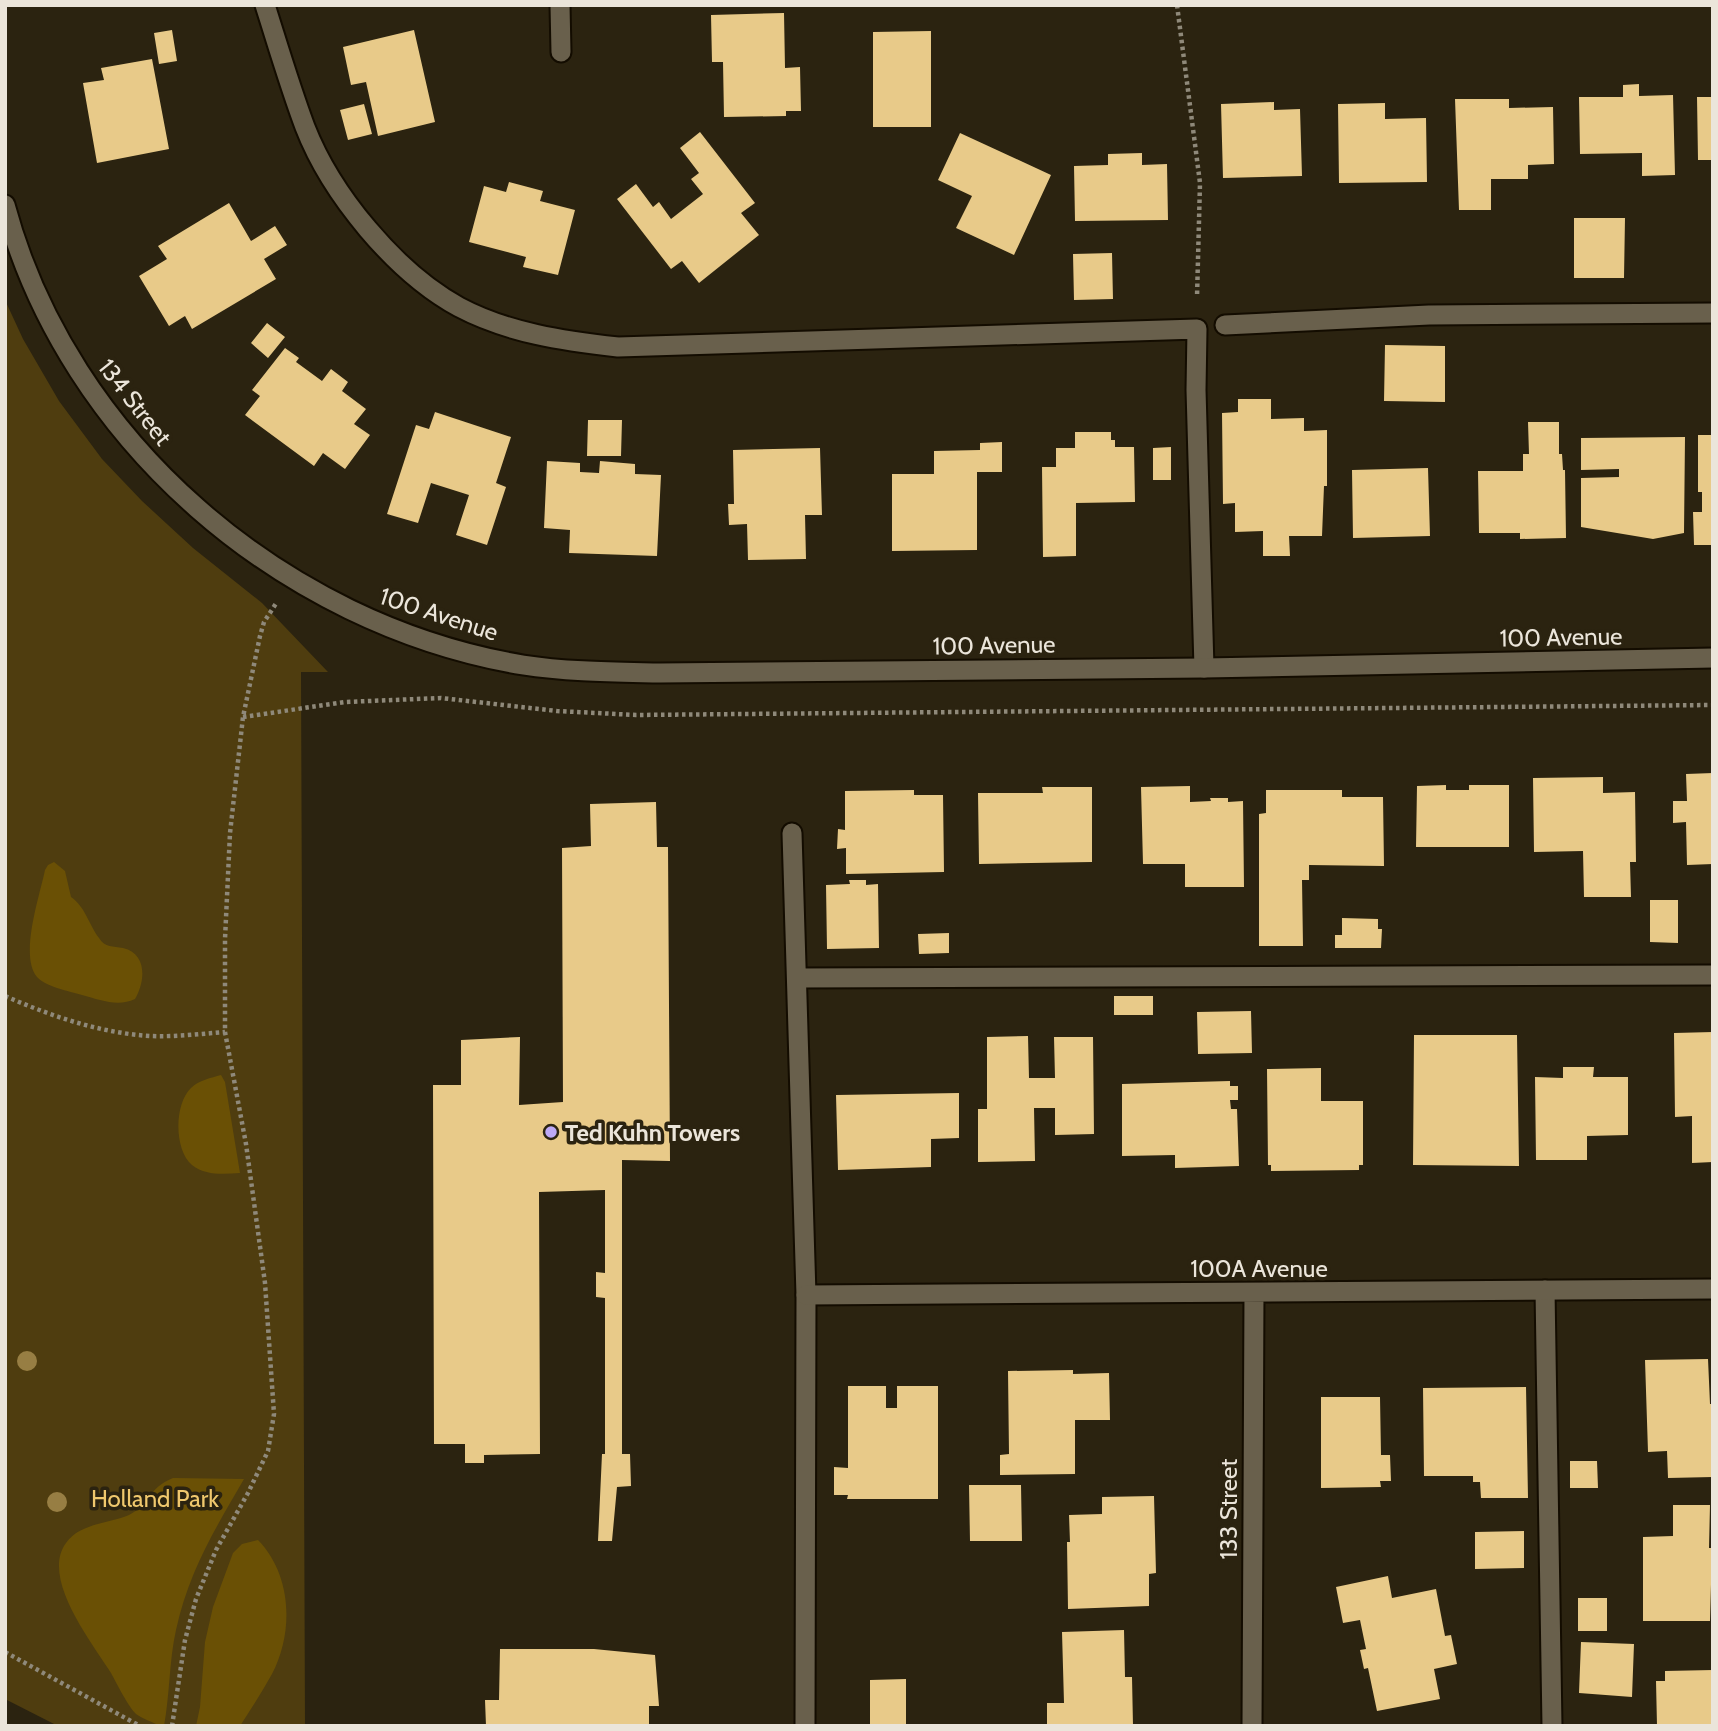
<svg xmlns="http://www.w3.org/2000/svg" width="1718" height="1731" viewBox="0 0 1718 1731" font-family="Cabin,sans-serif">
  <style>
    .green { fill: #4f3d0f }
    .forest { fill: #6a5005 }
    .building { fill: #e8ca89 }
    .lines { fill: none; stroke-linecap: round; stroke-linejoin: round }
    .service-casing { stroke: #130c00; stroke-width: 23 }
    .minor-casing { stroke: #130c00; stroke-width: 23 }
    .tertiary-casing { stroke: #130c00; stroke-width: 23 }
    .path { stroke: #8f897a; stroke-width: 4.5; stroke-dasharray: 3.5 3.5; stroke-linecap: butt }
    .service { stroke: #69604c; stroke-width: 19 }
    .minor { stroke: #69604c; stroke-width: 19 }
    .tertiary { stroke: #69604c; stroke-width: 19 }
    .tree { fill: #977e43 }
    .poi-dot { fill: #bda9f5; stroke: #2b2310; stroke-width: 2.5 }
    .labels { text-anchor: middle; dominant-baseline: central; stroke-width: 7; stroke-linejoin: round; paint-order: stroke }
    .street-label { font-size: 24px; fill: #ebe5da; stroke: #2b2310 }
    .poi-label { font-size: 24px; font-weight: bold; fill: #ebe5da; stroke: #2b2310; text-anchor: start }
    .park-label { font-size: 24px; fill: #f0c86d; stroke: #2b2310 }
  </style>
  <rect width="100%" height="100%" fill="#2b2310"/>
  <path class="green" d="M 5,300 L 23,339 L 59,401 L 102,459 L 142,501 L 193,548 L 262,603 L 328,672 L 301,672 L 305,1726 L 58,1726 L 5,1699 Z"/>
  <path class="forest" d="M 54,862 L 65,871 L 71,897 C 86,908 88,923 99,938 C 105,948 113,946 123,948 C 148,954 145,982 135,999 C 118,1007 100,1000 82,995 C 69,991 46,987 37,977 C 19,956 40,895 45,870 L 48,865 Z
    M 221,1075 L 225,1082 L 240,1173 C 224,1174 206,1176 192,1165 C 174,1150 174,1104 191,1088 C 199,1080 211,1078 221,1075 Z
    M 173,1478 L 244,1479 C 214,1531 189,1571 176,1630 C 169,1661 170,1694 164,1726 L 160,1726 C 153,1722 143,1719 136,1714 C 128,1706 117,1684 111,1673 C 93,1644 40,1578 66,1543 C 80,1523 108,1524 129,1515 C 149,1505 148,1488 173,1478 Z
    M 258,1540 C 292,1575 294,1632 272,1674 C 262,1692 251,1709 240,1726 L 196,1726 L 200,1707 L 205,1642 L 213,1607 L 233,1553 L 242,1544 Z"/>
  <path class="building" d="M 784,13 L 785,68 L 800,67 L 801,111 L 786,111 L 786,116 L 724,117 L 723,62 L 712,62 L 711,15 Z
    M 172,30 L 177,61 L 159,64 L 154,33 Z
    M 414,30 L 435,122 L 378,136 L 366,82 L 351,85 L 343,47 Z
    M 931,31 L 931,127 L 873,127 L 873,32 Z
    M 152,59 L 169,149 L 97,163 L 83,83 L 104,80 L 101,68 Z
    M 1639,84 L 1639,96 L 1673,95 L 1675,175 L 1642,176 L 1642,153 L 1580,154 L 1579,97 L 1623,97 L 1623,85 Z
    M 1697,97 L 1713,97 L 1713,160 L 1698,160 Z
    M 1455,99 L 1509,99 L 1509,108 L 1553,107 L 1554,164 L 1528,165 L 1528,179 L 1491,179 L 1491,210 L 1459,210 Z
    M 1274,102 L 1274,110 L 1300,109 L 1302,176 L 1223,178 L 1221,104 Z
    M 1385,103 L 1385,119 L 1426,118 L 1427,182 L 1339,183 L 1338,104 Z
    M 364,104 L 372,134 L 348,140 L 340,110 Z
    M 700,132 L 755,203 L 741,213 L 759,235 L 699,283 L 682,261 L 671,269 L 617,199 L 636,184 L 653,207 L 659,202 L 671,219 L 703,194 L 691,179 L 699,173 L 680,148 Z
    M 960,133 L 1051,175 L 1014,255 L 956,228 L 972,196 L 938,180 Z
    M 1142,153 L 1142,165 L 1167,164 L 1168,220 L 1075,221 L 1074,166 L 1108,165 L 1108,154 Z
    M 509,182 L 543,191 L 540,201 L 575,210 L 558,275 L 523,267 L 526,257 L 469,242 L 484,186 L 506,192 Z
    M 229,203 L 251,241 L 275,226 L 287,245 L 264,259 L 276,279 L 192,329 L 185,316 L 169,326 L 139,276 L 167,259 L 158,246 Z
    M 1574,218 L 1625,218 L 1624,278 L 1574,278 Z
    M 1112,253 L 1113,299 L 1074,300 L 1073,254 Z
    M 267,323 L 285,337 L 268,358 L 251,343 Z
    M 1385,345 L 1445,346 L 1445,402 L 1384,401 Z
    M 285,348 L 299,358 L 296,362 L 322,381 L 331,369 L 348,382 L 342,391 L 366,409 L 354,424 L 370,435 L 345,469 L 323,453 L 314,466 L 245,415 L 260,396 L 252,390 Z
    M 1238,399 L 1271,399 L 1271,419 L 1304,418 L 1304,431 L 1327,430 L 1327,486 L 1324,486 L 1322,536 L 1289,536 L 1290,556 L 1263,556 L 1263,531 L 1235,532 L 1235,503 L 1223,504 L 1222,413 L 1238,412 Z
    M 435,412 L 511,437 L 496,483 L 506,487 L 487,545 L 456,535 L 469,495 L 431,483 L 418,523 L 387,514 L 416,425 L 429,429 Z
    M 588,420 L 622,420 L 621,456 L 587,456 Z
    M 1528,422 L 1559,422 L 1559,454 L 1562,454 L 1563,470 L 1565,470 L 1566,538 L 1520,539 L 1520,533 L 1479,533 L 1478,471 L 1523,471 L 1523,454 L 1529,454 Z
    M 1075,432 L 1111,432 L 1111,440 L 1115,440 L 1115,447 L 1134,447 L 1135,502 L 1076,503 L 1076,556 L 1043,557 L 1042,467 L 1056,467 L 1056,448 L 1075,448 Z
    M 1698,435 L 1713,435 L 1713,545 L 1694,545 L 1693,512 L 1702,512 L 1702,492 L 1698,492 Z
    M 1685,437 L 1684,533 L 1653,539 L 1581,527 L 1581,478 L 1619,477 L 1619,469 L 1581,470 L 1581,438 Z
    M 1002,442 L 1002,472 L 977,472 L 977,550 L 892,551 L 892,474 L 934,474 L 934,451 L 980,450 L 980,443 Z
    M 1171,447 L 1171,480 L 1153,480 L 1153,448 Z
    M 820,448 L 822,515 L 805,515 L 806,559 L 748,560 L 747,524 L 729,525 L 728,504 L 734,504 L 733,450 Z
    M 547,461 L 580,463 L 580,472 L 599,473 L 600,461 L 635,464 L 635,474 L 661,475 L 657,556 L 569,553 L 570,530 L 544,528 Z
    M 1428,468 L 1430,536 L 1353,538 L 1352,470 Z
    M 1713,773 L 1713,864 L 1687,865 L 1686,822 L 1673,823 L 1673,801 L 1687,801 L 1686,774 Z
    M 1603,777 L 1603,793 L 1635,792 L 1636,862 L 1630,862 L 1631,897 L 1584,897 L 1583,851 L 1534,852 L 1533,778 Z
    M 1446,785 L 1446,790 L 1469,790 L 1469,785 L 1509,785 L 1509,847 L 1416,847 L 1417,786 Z
    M 1190,786 L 1190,802 L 1211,801 L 1210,798 L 1228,798 L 1228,802 L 1243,801 L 1244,887 L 1185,887 L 1185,864 L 1143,864 L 1141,787 Z
    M 1042,787 L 1092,787 L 1092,862 L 979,864 L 978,793 L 1043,793 Z
    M 914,790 L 914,795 L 943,795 L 944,872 L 846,874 L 846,848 L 837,849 L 838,829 L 845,830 L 845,791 Z
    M 1266,790 L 1342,790 L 1342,797 L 1383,797 L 1384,866 L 1309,865 L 1309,880 L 1302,880 L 1303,946 L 1259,946 L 1259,814 L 1266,813 Z
    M 656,802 L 657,847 L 668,847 L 670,1161 L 622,1160 L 622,1454 L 630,1454 L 631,1486 L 617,1487 L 612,1541 L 598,1541 L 602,1454 L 605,1454 L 605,1298 L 596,1297 L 596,1272 L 605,1273 L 605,1190 L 539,1192 L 540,1454 L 484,1455 L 484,1463 L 465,1463 L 465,1444 L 434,1444 L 433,1085 L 461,1085 L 461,1040 L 520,1037 L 519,1105 L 563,1102 L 562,848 L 591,846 L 590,804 Z
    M 849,880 L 866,880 L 866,885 L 878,884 L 879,948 L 827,949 L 826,885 L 850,884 Z
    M 1650,900 L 1678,900 L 1678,943 L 1650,942 Z
    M 1342,918 L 1378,919 L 1378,929 L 1382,929 L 1381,948 L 1335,948 L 1335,935 L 1342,935 Z
    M 949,933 L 949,953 L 919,954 L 918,934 Z
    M 1114,996 L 1153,996 L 1153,1015 L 1114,1015 Z
    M 1251,1011 L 1252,1053 L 1198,1054 L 1197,1012 Z
    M 1713,1032 L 1713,1162 L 1692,1163 L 1692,1116 L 1675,1117 L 1674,1033 Z
    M 1414,1035 L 1517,1035 L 1519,1166 L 1413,1165 Z
    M 1028,1036 L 1029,1078 L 1055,1078 L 1054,1037 L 1093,1037 L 1094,1134 L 1055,1135 L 1055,1108 L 1034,1108 L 1035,1161 L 978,1162 L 978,1109 L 987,1109 L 987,1037 Z
    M 1563,1067 L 1594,1067 L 1593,1077 L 1628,1077 L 1628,1135 L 1587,1136 L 1587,1160 L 1536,1160 L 1535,1077 L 1563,1078 Z
    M 1321,1068 L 1321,1101 L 1363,1101 L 1363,1165 L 1359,1165 L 1359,1170 L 1271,1171 L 1271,1165 L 1268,1165 L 1267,1069 Z
    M 1230,1081 L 1230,1086 L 1238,1086 L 1238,1100 L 1230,1100 L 1231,1109 L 1237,1109 L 1239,1166 L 1175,1168 L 1175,1155 L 1122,1156 L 1122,1084 Z
    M 959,1093 L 959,1138 L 931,1139 L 931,1167 L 838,1170 L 836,1095 Z
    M 1708,1359 L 1710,1404 L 1713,1404 L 1713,1477 L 1668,1478 L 1667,1451 L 1648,1452 L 1645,1360 Z
    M 1073,1370 L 1073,1374 L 1109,1373 L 1110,1420 L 1075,1420 L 1075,1474 L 1000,1475 L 1000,1455 L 1009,1454 L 1008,1371 Z
    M 848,1386 L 886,1386 L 886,1408 L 897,1408 L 897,1386 L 938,1386 L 938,1499 L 847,1499 L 848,1495 L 834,1495 L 834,1467 L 848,1468 Z
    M 1526,1387 L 1528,1498 L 1481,1498 L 1480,1482 L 1473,1482 L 1473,1476 L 1424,1476 L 1423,1388 Z
    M 1321,1397 L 1380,1397 L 1381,1455 L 1390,1455 L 1391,1481 L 1380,1481 L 1381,1487 L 1321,1488 Z
    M 1570,1461 L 1597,1461 L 1598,1488 L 1570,1488 Z
    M 969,1485 L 1021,1485 L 1022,1541 L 970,1541 Z
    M 1154,1496 L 1156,1573 L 1149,1574 L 1149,1606 L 1068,1609 L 1067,1542 L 1070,1542 L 1069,1515 L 1102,1514 L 1102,1497 Z
    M 1673,1505 L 1710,1505 L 1709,1548 L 1712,1548 L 1710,1621 L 1643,1621 L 1643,1537 L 1673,1536 Z
    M 1524,1531 L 1524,1568 L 1475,1569 L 1475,1532 Z
    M 1388,1576 L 1392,1598 L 1436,1589 L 1445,1636 L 1451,1635 L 1457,1664 L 1434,1669 L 1440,1699 L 1377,1711 L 1368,1668 L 1364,1669 L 1360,1650 L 1366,1649 L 1360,1620 L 1343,1623 L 1336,1587 Z
    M 1578,1598 L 1607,1598 L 1607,1631 L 1578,1631 Z
    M 1124,1630 L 1125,1677 L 1132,1677 L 1133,1726 L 1047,1726 L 1047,1703 L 1064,1703 L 1062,1632 Z
    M 1581,1642 L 1634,1644 L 1632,1697 L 1579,1693 Z
    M 500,1649 L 594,1649 L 655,1655 L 659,1706 L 649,1706 L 649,1726 L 486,1726 L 485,1700 L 499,1700 Z
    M 1713,1670 L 1713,1726 L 1657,1726 L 1656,1681 L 1665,1681 L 1665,1671 Z
    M 906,1679 L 906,1726 L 870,1726 L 870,1680 Z"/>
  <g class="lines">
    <g class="service-casing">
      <path id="service" d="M 265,5 C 278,46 290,87 305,127 C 331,194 395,272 459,307 C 508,333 564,341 618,347 L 1197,329 L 1196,390 L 1204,668
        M 1225,325 L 1429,315 L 1713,313
        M 792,833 L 806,1295 L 805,1726
        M 797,978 L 1713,975
        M 1545,1290 L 1552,1726"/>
    </g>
    <g class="minor-casing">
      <path id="minor" d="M 560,5 L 561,52
        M 806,1295 L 1713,1289
        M 1252,1726 L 1254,1293"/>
    </g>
    <g class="tertiary-casing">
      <path id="tertiary" d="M 5,205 C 68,441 283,625 523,665 C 568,672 614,672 660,673 L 1204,668 L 1713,658"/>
    </g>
    <path class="path" d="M 1177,5 L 1200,183 L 1197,297
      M 243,717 L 345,702 L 441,698 L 557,711 L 636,715 L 1713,705
      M 5,996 C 51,1016 100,1033 150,1036 C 175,1037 200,1034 225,1032
      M 5,1652 L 140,1726
      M 172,1726 L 185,1640 L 196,1599 L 216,1550 L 248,1493 L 268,1451 L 274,1414 L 265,1283 L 246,1144 L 225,1032 L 225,939 L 230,833 L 243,717 L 260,636 L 264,622 L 277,602"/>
    <use href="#service" class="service"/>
    <use href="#minor" class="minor"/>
    <use href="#tertiary" class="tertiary"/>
  </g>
  <g class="tree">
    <circle cx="27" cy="1361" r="10"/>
    <circle cx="57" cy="1502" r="10"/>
  </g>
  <circle class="poi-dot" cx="551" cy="1132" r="7"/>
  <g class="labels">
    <g class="street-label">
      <text transform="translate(135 402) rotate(52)">134 Street</text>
      <text transform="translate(439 614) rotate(18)">100 Avenue</text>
      <text transform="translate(1561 637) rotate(-1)">100 Avenue</text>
      <text transform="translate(994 645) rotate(-1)">100 Avenue</text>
      <text x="1259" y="1268">100A Avenue</text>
      <text transform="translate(1228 1509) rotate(-90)">133 Street</text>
    </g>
    <g class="poi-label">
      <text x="565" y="1132">Ted Kuhn Towers</text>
    </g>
    <g class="park-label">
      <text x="155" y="1498">Holland Park</text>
    </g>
  </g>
  <rect width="1718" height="1731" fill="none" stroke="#ebe5da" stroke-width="14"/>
</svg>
